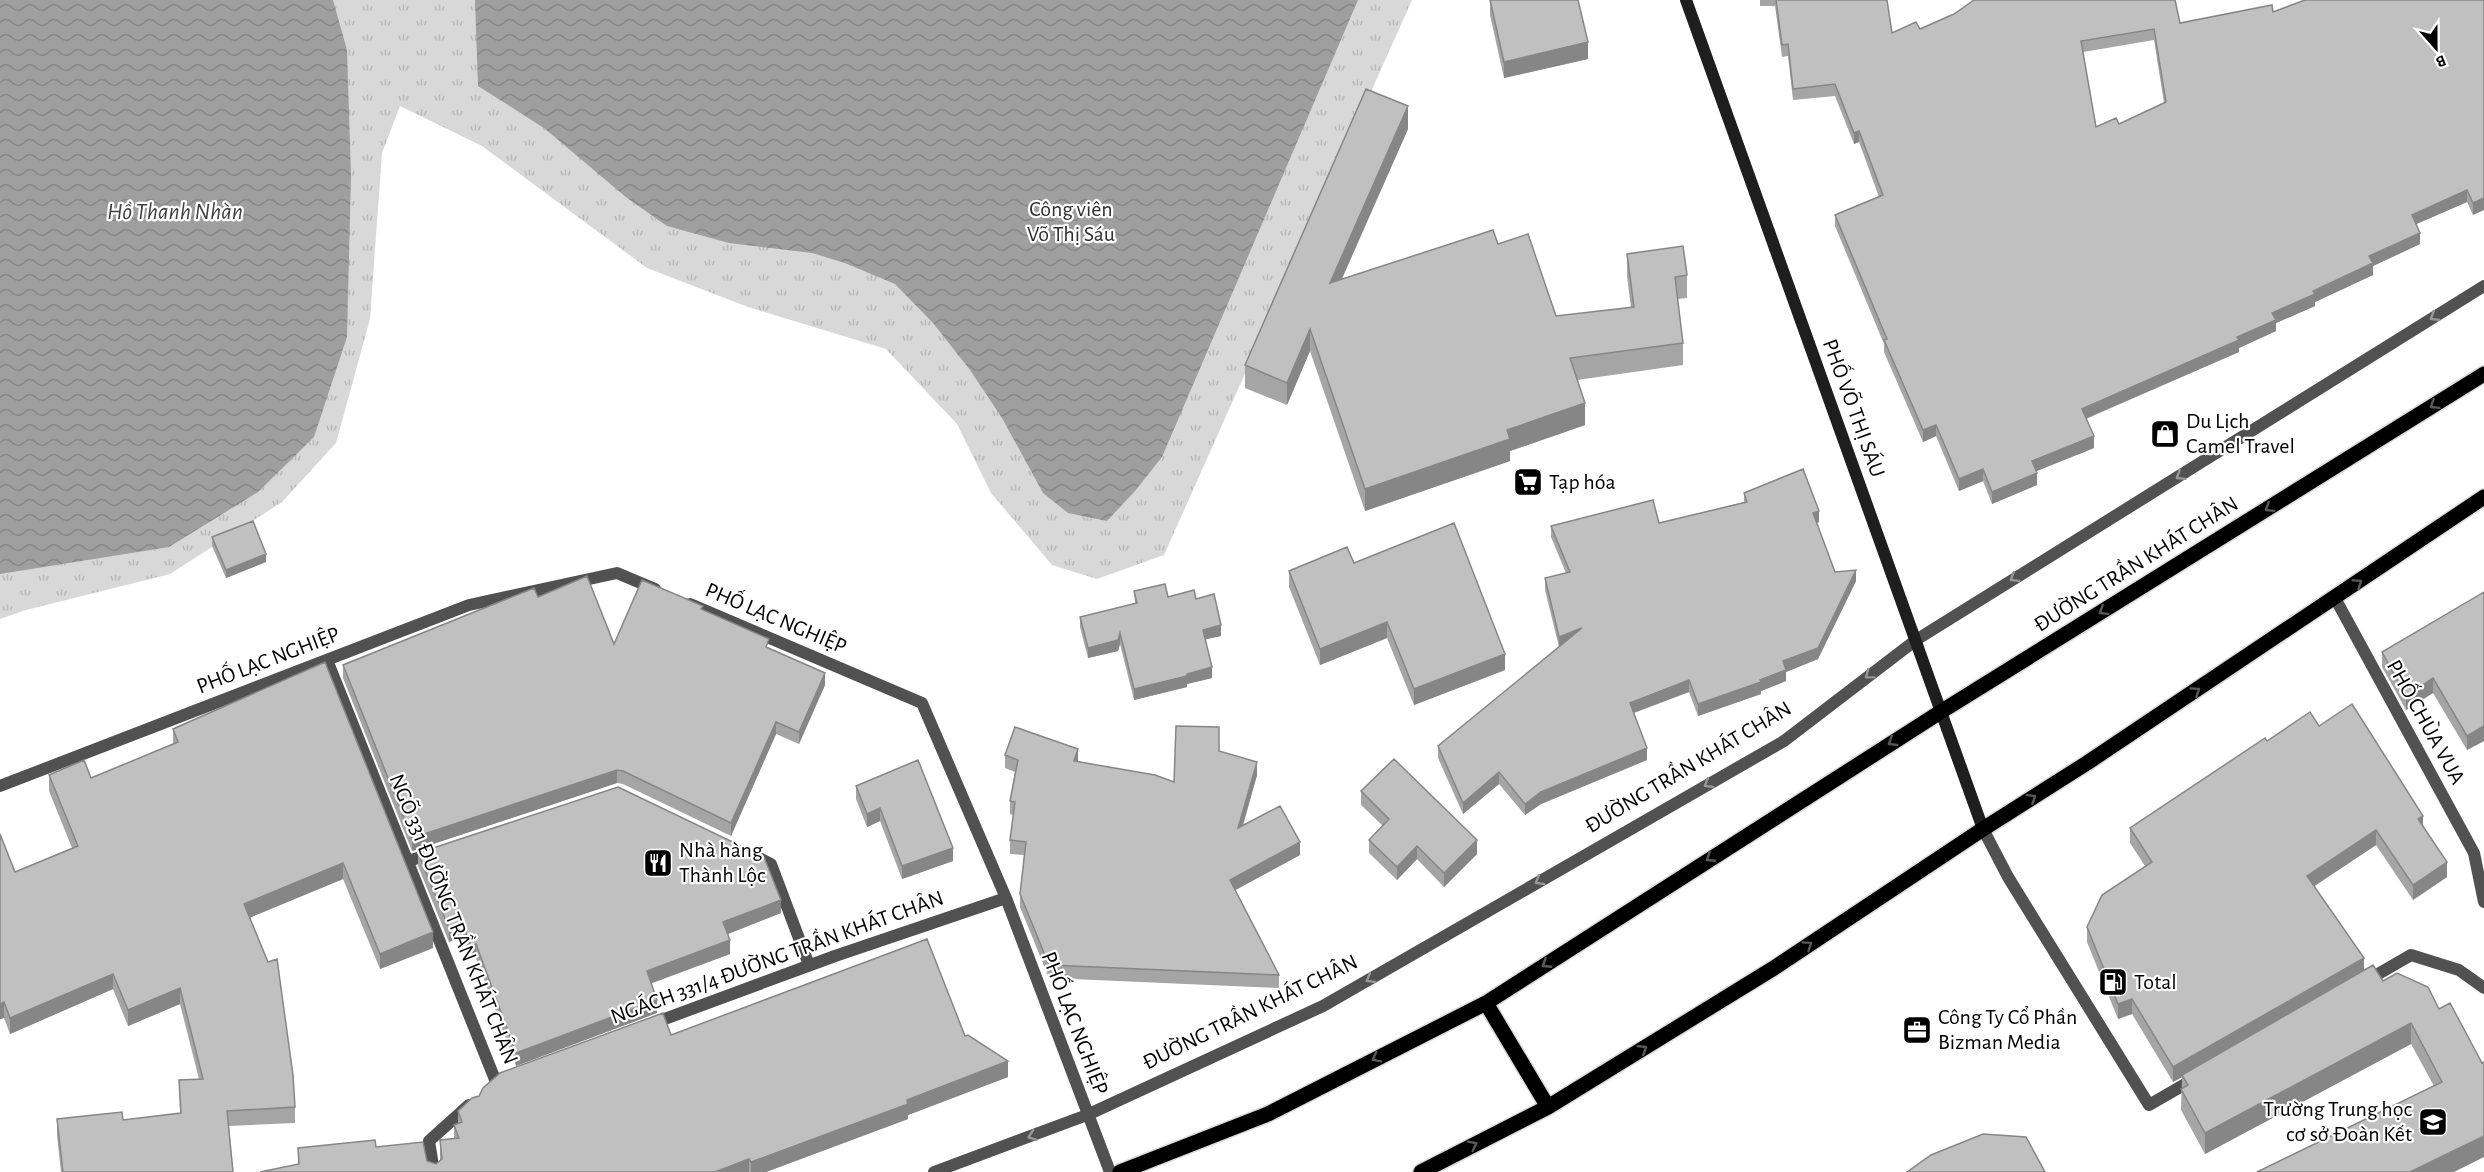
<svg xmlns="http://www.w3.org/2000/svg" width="2484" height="1172" viewBox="0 0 2484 1172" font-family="'Alegreya Sans',sans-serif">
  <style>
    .grass { fill: url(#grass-tufts) }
    .water { fill: url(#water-waves) }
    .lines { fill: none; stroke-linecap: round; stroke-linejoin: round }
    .primary-casing { stroke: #dbdbdb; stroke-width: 18 }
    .street { stroke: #515151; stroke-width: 12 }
    .secondary { stroke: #1e1e1e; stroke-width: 12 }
    .primary { stroke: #000; stroke-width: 15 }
    .wall { fill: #a5a5a5; fill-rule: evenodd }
    .shaded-wall { fill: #868686 }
    .building { fill: #c0c0c0; stroke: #868686; stroke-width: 1.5; fill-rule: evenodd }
    .oneway { stroke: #979797 }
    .oneway2 { stroke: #595959 }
    .labels { text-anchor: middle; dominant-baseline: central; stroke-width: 4.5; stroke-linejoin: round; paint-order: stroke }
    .park-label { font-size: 22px; fill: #2f2f2f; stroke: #fff }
    .street-label { font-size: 22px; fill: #000; stroke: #fff }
    .poi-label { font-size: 22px; fill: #000; stroke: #fff; text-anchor: start }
    .water-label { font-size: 24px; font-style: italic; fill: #404040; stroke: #fff }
  </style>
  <defs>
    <pattern id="grass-tufts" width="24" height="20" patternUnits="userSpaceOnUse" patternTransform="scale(1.5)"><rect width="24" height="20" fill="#d8d8d8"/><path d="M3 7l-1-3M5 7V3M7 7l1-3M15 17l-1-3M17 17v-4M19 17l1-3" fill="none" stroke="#b8b8b8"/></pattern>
    <pattern id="water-waves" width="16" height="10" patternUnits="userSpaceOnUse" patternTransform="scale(1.5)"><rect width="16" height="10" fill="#9f9f9f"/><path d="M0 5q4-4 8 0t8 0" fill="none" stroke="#878787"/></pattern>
  </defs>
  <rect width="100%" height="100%" fill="#fff"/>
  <path class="grass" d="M 0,0 L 1412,0 L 1164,555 L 1097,579 L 1052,565 L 991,493 L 957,424 L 886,349 L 748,307 L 647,268 L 482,146 L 400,106 L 382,153 L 370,319 L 336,443 L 282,502 L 170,574 L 26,610 L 0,619 Z"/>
  <path class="water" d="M 0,0 L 333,0 L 347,50 L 351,176 L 347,337 L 314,437 L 258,492 L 169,547 L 0,574 Z
    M 475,0 L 1358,0 L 1162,457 L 1135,491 L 1107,521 L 1068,513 L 1043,493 L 1002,418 L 970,370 L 933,323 L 895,284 L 845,263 L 812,253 L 729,243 L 667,226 L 627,198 L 544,128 L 478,86 Z"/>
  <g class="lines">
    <g class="primary-casing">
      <path id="primary" d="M 1486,1003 L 1548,1107
        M 1120,1172 L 1268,1114 L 1486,1003 L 1942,711 L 2484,374
        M 1421,1172 L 1548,1107 L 1774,968 L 1983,829 L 2087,763 L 2484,497"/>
    </g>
    <path class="street" d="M 2335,598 L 2474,853 L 2484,902
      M 690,604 L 922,703 L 1006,898 L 1110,1172
      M 327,660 L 496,1082
      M 0,786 L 469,605 L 617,573 L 655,589
      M 1983,829 L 2008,877 L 2149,1105 L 2194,1079
      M 753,855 L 771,864 L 809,965
      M 408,861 L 434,853
      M 2366,981 L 2411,955 L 2459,970 L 2484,988
      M 651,1024 L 835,956 L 1006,898
      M 434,1172 L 429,1141 L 469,1105
      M 934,1172 L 1087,1115 L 1323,1006 L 1784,741 L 1916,640 L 2484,286"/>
    <path class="secondary" d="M 1686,0 L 1983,829"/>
    <use href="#primary" class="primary"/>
  </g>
  <path class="wall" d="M 1490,0 L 1588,59 L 1504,78 L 1490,15 Z
    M 1760,0 L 1887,0 L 1892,33 L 1920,29 L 2180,23 L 2273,12 L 2484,0 L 2473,215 L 2467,202 L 2416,224 L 2420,244 L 2373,266 L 2373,275 L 2315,302 L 2315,306 L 2276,323 L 2276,331 L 2239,348 L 2239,352 L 2086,419 L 2094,448 L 2036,471 L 2037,485 L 1992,504 L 1983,481 L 1959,491 L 1936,436 L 1923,442 L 1884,352 L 1884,344 L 1835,226 L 1835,215 L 1879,197 L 1859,142 L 1854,144 L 1835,96 L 1793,100 L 1788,56 L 1782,57 L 1775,6 L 1760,6 ZM 2154,40 L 2164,103 L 2119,124 L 2096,127 L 2083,52 Z
    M 1408,129 L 1342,279 L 1498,244 L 1556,316 L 1631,308 L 1627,276 L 1627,254 L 1687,275 L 1687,298 L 1677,299 L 1683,343 L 1683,365 L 1577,380 L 1585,425 L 1510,451 L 1510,461 L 1365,511 L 1310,351 L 1287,405 L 1245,388 L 1245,365 Z
    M 1744,493 L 1819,522 L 1816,523 L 1835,572 L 1856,581 L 1818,659 L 1786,672 L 1786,681 L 1761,691 L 1761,694 L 1698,716 L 1689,692 L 1634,713 L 1647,760 L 1541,804 L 1525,815 L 1499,784 L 1463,814 L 1438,758 L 1438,746 L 1559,647 L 1545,590 L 1545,578 L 1566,573 L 1551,537 L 1551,526 L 1659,523 L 1744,502 Z
    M 212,537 L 266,562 L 226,578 L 212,546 Z
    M 1354,563 L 1505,670 L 1414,705 L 1387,638 L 1320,665 L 1289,587 L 1289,571 Z
    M 1134,591 L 1168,597 L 1196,599 L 1221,636 L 1205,639 L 1212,678 L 1187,684 L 1187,687 L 1134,700 L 1120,644 L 1118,651 L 1088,658 L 1080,627 L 1080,617 L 1135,603 Z
    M 2484,592 L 2484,741 L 2467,750 L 2433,693 L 2406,710 L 2382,667 L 2382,652 Z
    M 538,597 L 614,644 L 703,610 L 769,648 L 825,685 L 799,744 L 776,734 L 731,836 L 623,784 L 617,783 L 412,851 L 343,678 L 343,665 Z
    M 325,662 L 433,948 L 380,969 L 343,879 L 249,918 L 295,1107 L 295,1123 L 229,1126 L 233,1172 L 61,1172 L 57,1135 L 57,1119 L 123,1120 L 180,1113 L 179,1080 L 199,1079 L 180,1004 L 128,1026 L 113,989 L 10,1034 L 4,1018 L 0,1019 L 0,834 L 15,872 L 72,848 L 49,791 L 49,775 L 91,778 L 173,744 L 173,729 Z
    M 2319,726 L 2423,825 L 2447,877 L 2413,900 L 2376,845 L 2314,886 L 2364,971 L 2439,1009 L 2482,1063 L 2434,1086 L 2411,1044 L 2205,1154 L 2181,1110 L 2182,1077 L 2173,1082 L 2132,1014 L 2118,1019 L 2087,942 L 2087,927 L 2145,866 L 2130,843 L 2130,828 L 2267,741 Z
    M 1219,751 L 1257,775 L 1243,826 L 1300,855 L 1235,890 L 1279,975 L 1279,988 L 1049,978 L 1020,907 L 1020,894 L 1024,855 L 1010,854 L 1010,840 L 1013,815 L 1010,814 L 1010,801 L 1015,772 L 1005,768 L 1005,755 L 1078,761 L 1174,782 Z
    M 856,786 L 953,861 L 902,879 L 880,821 L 867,827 L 856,799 Z
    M 1361,791 L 1477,854 L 1444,887 L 1417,859 L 1397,880 L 1369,853 L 1369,840 L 1383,826 L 1361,805 Z
    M 418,853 L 781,913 L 727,934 L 730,954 L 651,983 L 657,1013 L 516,1066 L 476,958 L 471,960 L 462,936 L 449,942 L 418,866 Z
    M 671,1035 L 965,1036 L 1008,1077 L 908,1115 L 908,1119 L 766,1172 L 260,1172 L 298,1165 L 298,1148 L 376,1147 L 436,1164 L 440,1160 L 440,1140 L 454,1139 L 454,1125 L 458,1123 L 458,1111 Z"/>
  <path class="shaded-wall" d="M 1588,42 L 1588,59 L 1504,78 L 1504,62 Z
    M 1408,106 L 1408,129 L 1330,305 L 1330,283 Z
    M 1859,131 L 1859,142 L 1854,144 L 1854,133 Z
    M 2467,190 L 2467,202 L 2412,226 L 2412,215 Z
    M 2484,198 L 2484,210 L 2473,215 L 2473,203 Z
    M 2420,233 L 2420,244 L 2373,266 L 2373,275 L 2315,302 L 2315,306 L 2276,323 L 2276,331 L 2239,348 L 2239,352 L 2082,420 L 2082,409 L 2272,313 L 2313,291 L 2369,256 Z
    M 1310,329 L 1310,351 L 1287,405 L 1287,383 Z
    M 1585,403 L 1585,425 L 1510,451 L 1510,461 L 1365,511 L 1365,489 L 1507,430 Z
    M 1936,425 L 1936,436 L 1923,442 L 1923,430 Z
    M 2094,436 L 2094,448 L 2032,473 L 2032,461 Z
    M 1983,469 L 1983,481 L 1959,491 L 1959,479 Z
    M 2037,473 L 2037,485 L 1992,504 L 1992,492 Z
    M 1819,511 L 1819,522 L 1813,525 L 1813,513 Z
    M 266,554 L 266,562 L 226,578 L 226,570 Z
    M 1856,570 L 1856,581 L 1818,659 L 1786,672 L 1786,681 L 1761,691 L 1761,694 L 1698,716 L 1698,704 L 1760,680 L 1783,661 Z
    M 1387,622 L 1387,638 L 1320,665 L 1320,649 Z
    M 1221,625 L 1221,636 L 1203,640 L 1203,630 Z
    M 1582,628 L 1559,649 L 1559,637 Z
    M 1120,633 L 1120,644 L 1118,651 L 1088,658 L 1088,648 Z
    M 1505,654 L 1505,670 L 1414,705 L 1414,689 Z
    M 1212,667 L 1212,678 L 1187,684 L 1187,687 L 1134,700 L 1134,689 L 1187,674 Z
    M 825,673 L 825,685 L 799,744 L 799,732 Z
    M 2433,678 L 2433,693 L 2406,710 L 2406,696 Z
    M 1689,680 L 1689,692 L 1630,714 L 1630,703 Z
    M 776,722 L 776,734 L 731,836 L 731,823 Z
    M 2484,726 L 2484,741 L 2467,750 L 2467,736 Z
    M 1647,748 L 1647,760 L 1541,804 L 1525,815 L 1525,804 L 1541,792 Z
    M 1078,749 L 1078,762 L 1074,761 Z
    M 1257,762 L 1257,775 L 1238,841 L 1238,828 Z
    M 617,770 L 617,783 L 412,851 L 412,838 Z
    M 1499,772 L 1499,784 L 1463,814 L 1463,803 Z
    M 880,808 L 880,821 L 867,827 L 867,814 Z
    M 2423,816 L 2423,831 L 2418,819 Z
    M 2376,830 L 2376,845 L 2307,891 L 2307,876 Z
    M 1477,840 L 1477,854 L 1444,887 L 1444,873 Z
    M 1300,842 L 1300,855 L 1230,893 L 1230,880 Z
    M 1417,846 L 1417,859 L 1397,880 L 1397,867 Z
    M 953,848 L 953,861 L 902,879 L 902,866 Z
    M 2447,862 L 2447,877 L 2413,900 L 2413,885 Z
    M 343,863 L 343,879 L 244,920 L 244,904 Z
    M 781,900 L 781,913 L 723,936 L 723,922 Z
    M 462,923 L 462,936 L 449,942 L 449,928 Z
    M 433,932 L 433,948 L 380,969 L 380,954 Z
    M 730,940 L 730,954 L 647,985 L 647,971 Z
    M 476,944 L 476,958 L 471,960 L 471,946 Z
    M 2364,958 L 2364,973 L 2182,1075 L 2182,1077 L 2173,1082 L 2173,1067 Z
    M 113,974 L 113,989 L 10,1034 L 10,1018 Z
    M 180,988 L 180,1004 L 128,1026 L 128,1010 Z
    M 2132,999 L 2132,1014 L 2118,1019 L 2118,1004 Z
    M 657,1000 L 657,1013 L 516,1066 L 516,1053 Z
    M 4,1002 L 4,1018 L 0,1019 L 0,1004 Z
    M 2411,1023 L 2411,1044 L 2205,1154 L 2205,1133 Z
    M 1008,1061 L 1008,1077 L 908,1115 L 908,1119 L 766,1172 L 751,1172 L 751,1162 L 907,1100 Z
    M 2484,1136 L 2484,1157 L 2454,1172 L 2410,1172 Z
    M 749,1159 L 749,1172 L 715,1172 Z"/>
  <path class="building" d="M 1490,0 L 1578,0 L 1588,42 L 1504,62 Z
    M 1776,0 L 1887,0 L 1892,33 L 1916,22 L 1920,29 L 1954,14 L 1974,0 L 2175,0 L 2180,23 L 2272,5 L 2273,12 L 2305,0 L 2484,0 L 2484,198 L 2473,203 L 2467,190 L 2412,215 L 2420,233 L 2369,256 L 2373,263 L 2313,291 L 2315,294 L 2272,313 L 2276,320 L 2237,337 L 2239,340 L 2082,409 L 2094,436 L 2032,461 L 2037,473 L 1992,492 L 1983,469 L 1959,479 L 1936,425 L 1923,430 L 1884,340 L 1887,339 L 1835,215 L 1883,195 L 1859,131 L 1854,133 L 1835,84 L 1793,89 L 1788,44 L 1782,45 ZM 2154,29 L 2166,102 L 2119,124 L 2116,118 L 2096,127 L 2081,41 Z
    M 1366,89 L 1408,106 L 1330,283 L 1493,230 L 1498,244 L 1528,234 L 1556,316 L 1634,307 L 1627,254 L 1683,246 L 1687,275 L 1675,277 L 1683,343 L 1570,358 L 1585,403 L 1507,430 L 1510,439 L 1365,489 L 1310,329 L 1287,383 L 1245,365 Z
    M 1803,469 L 1819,511 L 1813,513 L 1835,572 L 1856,570 L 1818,648 L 1783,661 L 1786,670 L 1760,680 L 1761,682 L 1698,704 L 1689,680 L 1630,703 L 1647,748 L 1541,792 L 1525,804 L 1499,772 L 1463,803 L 1438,746 L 1582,628 L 1559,637 L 1545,578 L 1570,572 L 1551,526 L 1653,500 L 1659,523 L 1747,502 L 1744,493 Z
    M 253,521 L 266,554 L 226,570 L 212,537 Z
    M 1454,523 L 1505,654 L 1414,689 L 1387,622 L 1320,649 L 1289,571 L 1347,547 L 1354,563 Z
    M 587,576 L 614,644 L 642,580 L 703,606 L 701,609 L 769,639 L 766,647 L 825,673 L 799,732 L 776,722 L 731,823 L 623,771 L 617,770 L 412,838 L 343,665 L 534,588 L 538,597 Z
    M 1165,584 L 1168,597 L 1194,590 L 1196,599 L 1214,594 L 1221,625 L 1203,630 L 1212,667 L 1187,674 L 1187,676 L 1134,689 L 1120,633 L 1118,640 L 1088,648 L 1080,617 L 1137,603 L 1134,591 Z
    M 2484,592 L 2484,726 L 2467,736 L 2433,678 L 2406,696 L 2382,652 Z
    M 325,662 L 433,932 L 380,954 L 343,863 L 244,904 L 268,962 L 277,959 L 293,1075 L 295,1107 L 227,1111 L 233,1172 L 63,1172 L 57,1119 L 122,1112 L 123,1120 L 181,1113 L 179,1080 L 203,1079 L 180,988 L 128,1010 L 113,974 L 10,1018 L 4,1002 L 0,1004 L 0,834 L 15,872 L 78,846 L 49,775 L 84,760 L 91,778 L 178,742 L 173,729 Z
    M 2352,704 L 2423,816 L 2418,819 L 2447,862 L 2413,885 L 2376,830 L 2307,876 L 2364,958 L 2173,1067 L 2132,999 L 2118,1004 L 2087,927 L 2102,895 L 2152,862 L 2130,828 L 2265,738 L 2267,741 L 2310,712 L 2319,726 Z
    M 1176,726 L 1219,727 L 1219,751 L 1257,762 L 1238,828 L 1280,806 L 1300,842 L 1230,880 L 1279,975 L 1049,965 L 1020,894 L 1026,842 L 1010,840 L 1015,802 L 1010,801 L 1018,760 L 1005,755 L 1015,727 L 1078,749 L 1074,761 L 1155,775 L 1174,782 Z
    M 1394,759 L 1477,840 L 1444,873 L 1417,846 L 1397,867 L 1369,840 L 1389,819 L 1361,791 Z
    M 918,760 L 953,848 L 902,866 L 880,808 L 867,814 L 856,786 Z
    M 618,787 L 764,857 L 781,900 L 723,922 L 730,940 L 647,971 L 657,1000 L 516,1053 L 476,944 L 471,946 L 462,923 L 449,928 L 418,853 Z
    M 927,939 L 965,1036 L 968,1035 L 1008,1061 L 907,1100 L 908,1104 L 751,1162 L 749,1159 L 715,1172 L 260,1172 L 299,1164 L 298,1148 L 375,1140 L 376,1147 L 423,1142 L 427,1161 L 436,1164 L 442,1159 L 440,1140 L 459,1138 L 454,1125 L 462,1122 L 458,1111 L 472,1098 L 479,1096 L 483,1088 L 500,1073 L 663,1013 L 671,1035 Z
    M 2373,965 L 2383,981 L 2397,973 L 2428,987 L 2439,1009 L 2450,1003 L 2482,1063 L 2484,1062 L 2484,1136 L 2410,1172 L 2257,1172 L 2442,1082 L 2411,1023 L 2205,1133 L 2181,1089 L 2188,1085 L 2182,1075 Z
    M 1983,1134 L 2026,1137 L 2045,1172 L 1907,1172 L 1931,1155 Z"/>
  <defs><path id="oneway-chevron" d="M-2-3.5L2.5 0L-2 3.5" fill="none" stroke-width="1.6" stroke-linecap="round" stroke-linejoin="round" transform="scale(1.5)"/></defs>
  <g class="oneway">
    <use href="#oneway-chevron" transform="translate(2434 317) rotate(148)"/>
    <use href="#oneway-chevron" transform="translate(2180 476) rotate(148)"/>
    <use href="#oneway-chevron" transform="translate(2014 578) rotate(148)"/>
    <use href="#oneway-chevron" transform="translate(1869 675) rotate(143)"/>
    <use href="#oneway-chevron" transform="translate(1708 784) rotate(150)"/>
    <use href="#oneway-chevron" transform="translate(1539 881) rotate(150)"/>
    <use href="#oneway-chevron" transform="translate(1370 979) rotate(150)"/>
    <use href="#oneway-chevron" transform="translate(1032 1136) rotate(160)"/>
  </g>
  <g class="oneway2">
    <use href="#oneway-chevron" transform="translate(2434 405) rotate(148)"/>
    <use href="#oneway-chevron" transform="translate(2269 508) rotate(148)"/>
    <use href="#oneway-chevron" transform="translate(2358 583) rotate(-34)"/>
    <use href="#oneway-chevron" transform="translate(2103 611) rotate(148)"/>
    <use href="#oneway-chevron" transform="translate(2196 691) rotate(-34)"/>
    <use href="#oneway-chevron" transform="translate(1892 742) rotate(148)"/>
    <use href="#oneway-chevron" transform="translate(2032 798) rotate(-32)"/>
    <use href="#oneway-chevron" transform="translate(1710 858) rotate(147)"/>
    <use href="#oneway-chevron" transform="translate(1808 945) rotate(-34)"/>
    <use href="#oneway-chevron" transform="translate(1546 964) rotate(147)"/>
    <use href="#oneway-chevron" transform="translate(1643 1049) rotate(-32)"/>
    <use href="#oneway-chevron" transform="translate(1376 1058) rotate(153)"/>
    <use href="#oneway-chevron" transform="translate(1473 1145) rotate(-27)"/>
  </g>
  <defs>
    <g id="shop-square" transform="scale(1.5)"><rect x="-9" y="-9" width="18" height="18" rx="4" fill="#000" stroke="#fff"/><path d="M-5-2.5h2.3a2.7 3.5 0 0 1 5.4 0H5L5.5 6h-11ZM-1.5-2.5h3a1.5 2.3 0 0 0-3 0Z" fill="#fff"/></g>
    <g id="supermarket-square" transform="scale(1.5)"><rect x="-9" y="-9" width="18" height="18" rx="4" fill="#000" stroke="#fff"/><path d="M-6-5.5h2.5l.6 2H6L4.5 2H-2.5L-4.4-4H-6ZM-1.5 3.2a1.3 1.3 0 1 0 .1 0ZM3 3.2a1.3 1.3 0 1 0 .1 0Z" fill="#fff"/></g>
    <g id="restaurant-square" transform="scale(1.5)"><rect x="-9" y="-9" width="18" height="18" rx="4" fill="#000" stroke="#fff"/><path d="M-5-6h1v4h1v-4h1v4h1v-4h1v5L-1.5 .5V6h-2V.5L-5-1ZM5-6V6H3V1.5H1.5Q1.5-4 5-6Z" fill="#fff"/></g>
    <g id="fuel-square" transform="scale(1.5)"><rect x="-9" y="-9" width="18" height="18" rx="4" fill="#000" stroke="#fff"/><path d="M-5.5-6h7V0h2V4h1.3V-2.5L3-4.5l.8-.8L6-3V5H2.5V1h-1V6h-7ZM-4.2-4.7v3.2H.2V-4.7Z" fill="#fff"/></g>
    <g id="office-square" transform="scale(1.5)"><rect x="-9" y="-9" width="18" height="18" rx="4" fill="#000" stroke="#fff"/><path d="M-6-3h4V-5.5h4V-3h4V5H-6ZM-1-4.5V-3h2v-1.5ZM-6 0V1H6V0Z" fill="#fff"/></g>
    <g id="school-square" transform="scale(1.5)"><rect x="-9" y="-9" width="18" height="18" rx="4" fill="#000" stroke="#fff"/><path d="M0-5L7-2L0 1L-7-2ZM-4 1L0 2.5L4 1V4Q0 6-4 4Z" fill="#fff"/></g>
  </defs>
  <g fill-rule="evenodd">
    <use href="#shop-square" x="2165" y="434"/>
    <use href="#supermarket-square" x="1528" y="482"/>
    <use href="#restaurant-square" x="658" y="863"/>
    <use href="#fuel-square" x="2113" y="982"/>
    <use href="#office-square" x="1917" y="1030"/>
    <use href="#school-square" x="2433" y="1122"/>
  </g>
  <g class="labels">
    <g class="park-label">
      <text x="1071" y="209">Công viên<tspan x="1071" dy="25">Võ Thị Sáu</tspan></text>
    </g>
    <g class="street-label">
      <text transform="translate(1854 408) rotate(70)">PHỐ VÕ THỊ SÁU</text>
      <text transform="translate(2136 564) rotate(-32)">ĐƯỜNG TRẦN KHÁT CHÂN</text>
      <text transform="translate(776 618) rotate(23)">PHỐ LẠC NGHIỆP</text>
      <text transform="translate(268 660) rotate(-21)">PHỐ LẠC NGHIỆP</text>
      <text transform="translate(2426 722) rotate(61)">PHỐ CHÙA VUA</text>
      <text transform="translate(1688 767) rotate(-31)">ĐƯỜNG TRẦN KHÁT CHÂN</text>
      <text transform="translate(454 919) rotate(68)">NGÕ 331 ĐƯỜNG TRẦN KHÁT CHÂN</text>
      <text transform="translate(777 957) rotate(-20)">NGÁCH 331/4 ĐƯỜNG TRẦN KHÁT CHÂN</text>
      <text transform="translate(1250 1012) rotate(-26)">ĐƯỜNG TRẦN KHÁT CHÂN</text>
      <text transform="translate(1075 1023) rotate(69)">PHỐ LẠC NGHIỆP</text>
    </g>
    <g class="poi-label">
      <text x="2186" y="421">Du Lịch<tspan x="2186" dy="25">Camel Travel</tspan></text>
      <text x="1549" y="482">Tạp hóa</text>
      <text x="679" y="850">Nhà hàng<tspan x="679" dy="25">Thành Lộc</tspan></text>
      <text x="2134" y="982">Total</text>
      <text x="1938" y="1017">Công Ty Cổ Phần<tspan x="1938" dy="25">Bizman Media</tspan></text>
      <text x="2412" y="1109" text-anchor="end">Trường Trung học<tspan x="2412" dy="25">cơ sở Đoàn Kết</tspan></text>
    </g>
    <g class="water-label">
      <text x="175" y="212">Hồ Thanh Nhàn</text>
    </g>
  </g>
  <g transform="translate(2436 48) rotate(159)" stroke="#ffffff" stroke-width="4.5" paint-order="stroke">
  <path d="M0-4.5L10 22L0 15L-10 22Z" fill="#000000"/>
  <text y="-9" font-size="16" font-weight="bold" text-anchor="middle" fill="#000000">B</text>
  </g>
</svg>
